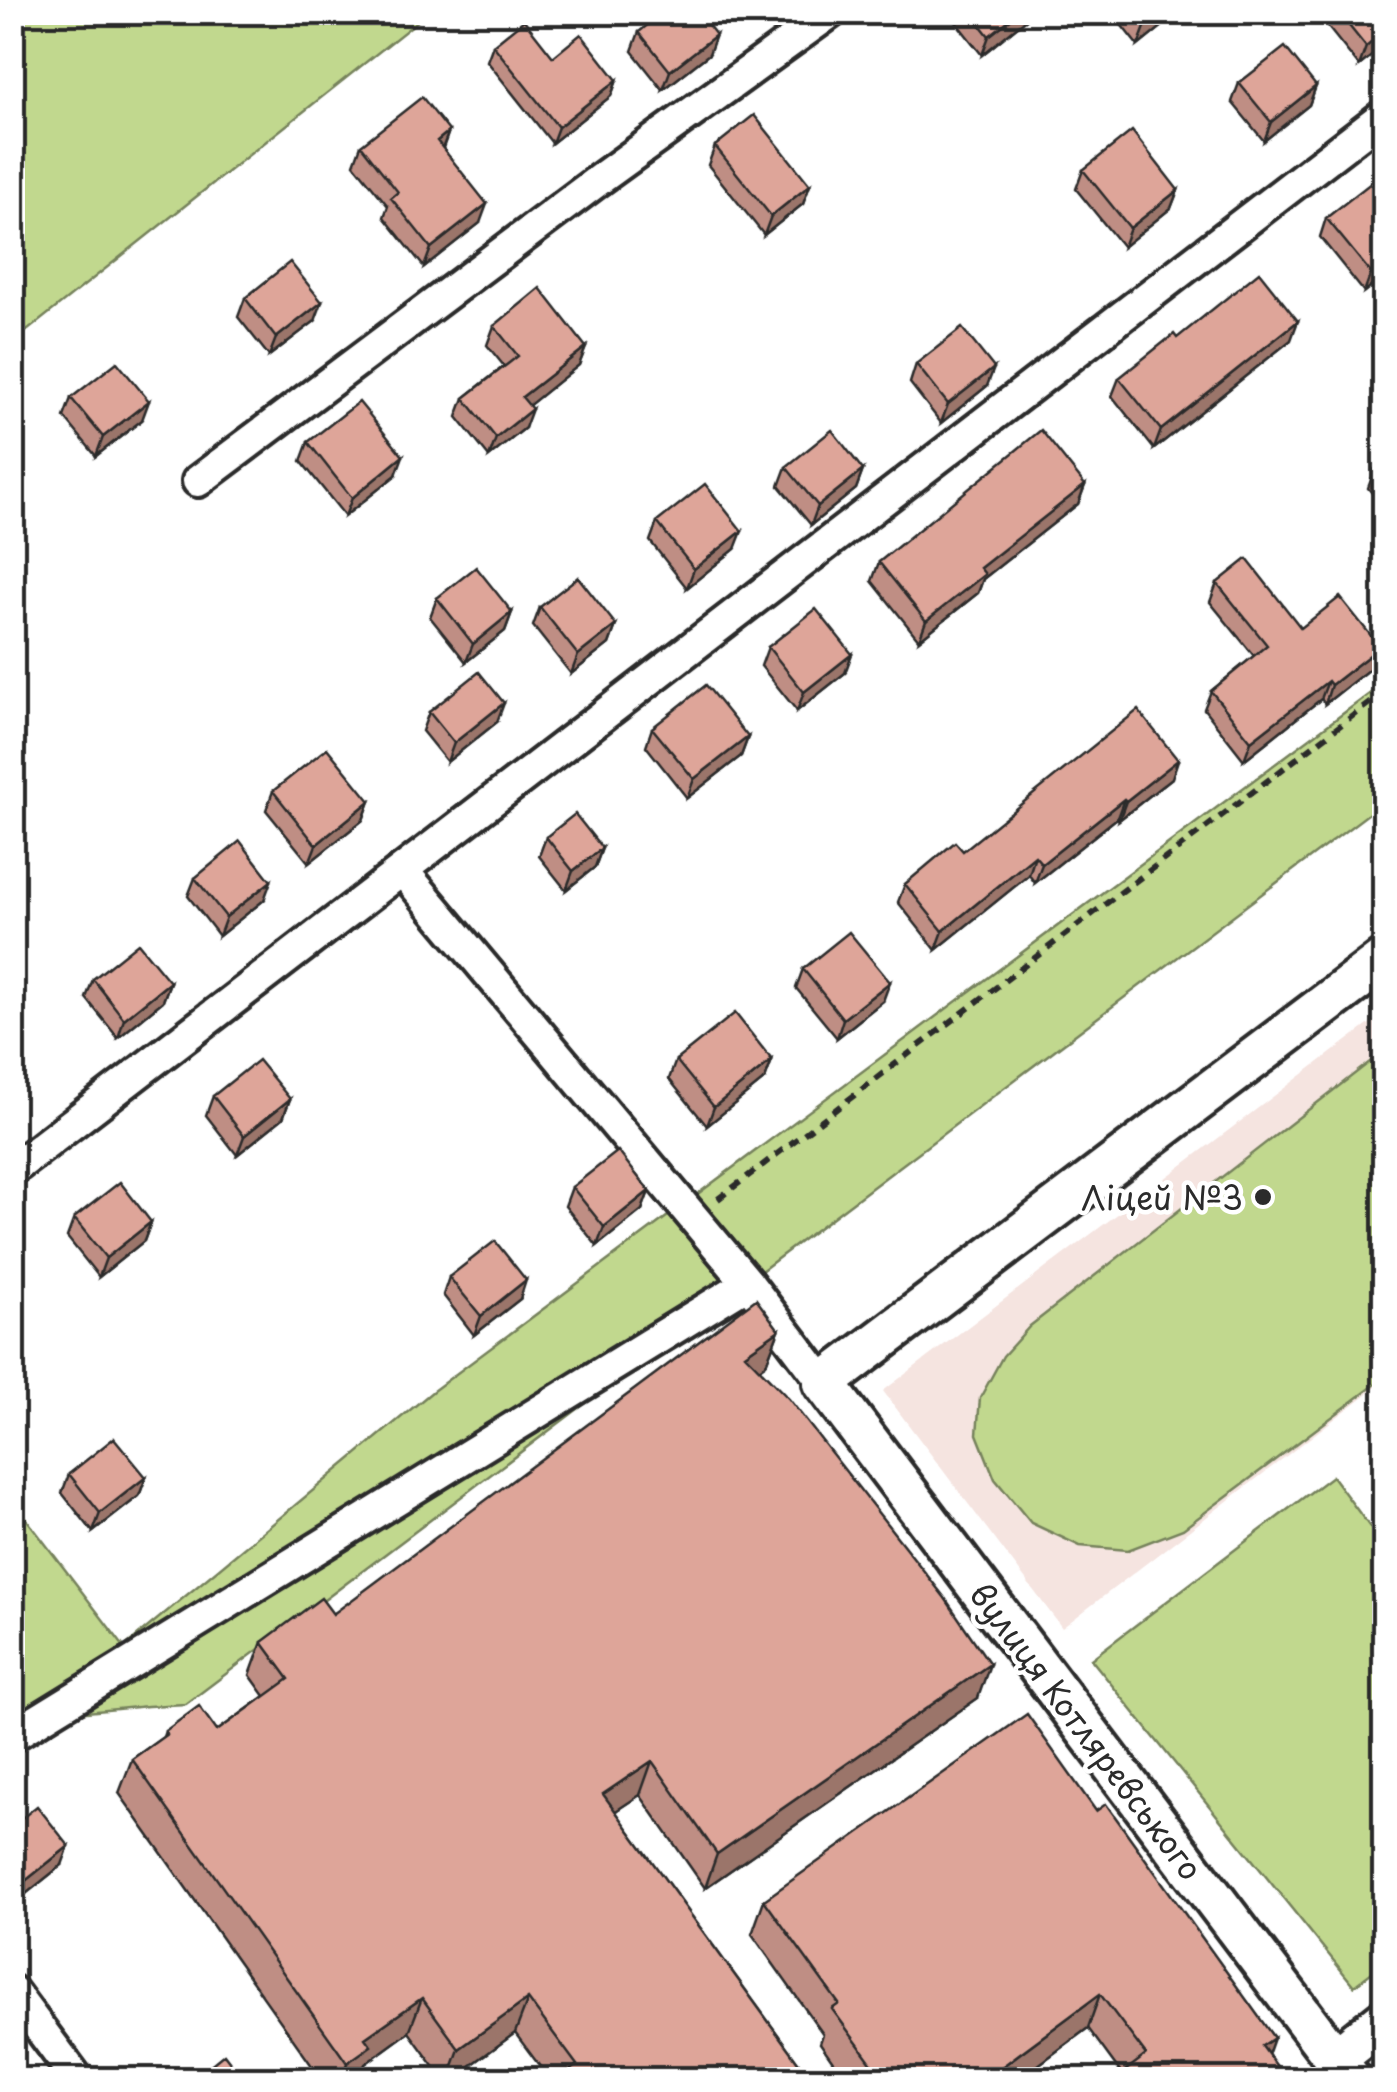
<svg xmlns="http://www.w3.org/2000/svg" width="1397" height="2092" viewBox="0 0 1397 2092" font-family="'Playpen Sans',sans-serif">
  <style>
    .built { fill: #f5e4e0 }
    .green { fill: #c1d88e; stroke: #76825c; stroke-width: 2.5 }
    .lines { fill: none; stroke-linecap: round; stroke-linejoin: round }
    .street-casing { stroke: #2b2b2b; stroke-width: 38 }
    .secondary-casing { stroke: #2b2b2b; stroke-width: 48 }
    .path { stroke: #2b2b2b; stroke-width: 6; stroke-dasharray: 10 8; stroke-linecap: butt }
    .street { stroke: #fff; stroke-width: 30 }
    .secondary { stroke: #fff; stroke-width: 40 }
    .wall { fill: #bf8e84; stroke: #2b2b2b; stroke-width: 2.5 }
    .shaded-wall { fill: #9b746b; stroke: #2b2b2b; stroke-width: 2.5 }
    .building { fill: #dea599; stroke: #2b2b2b; stroke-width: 2.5 }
    .poi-dot { fill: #2b2b2b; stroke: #fff; stroke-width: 4 }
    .labels { text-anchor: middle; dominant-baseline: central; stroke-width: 9; stroke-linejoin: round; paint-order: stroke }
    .poi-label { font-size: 32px; fill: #2b2b2b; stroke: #fff; text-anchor: end }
    .street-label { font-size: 32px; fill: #2b2b2b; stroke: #fff }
  </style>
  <rect width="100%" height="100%" fill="#fff"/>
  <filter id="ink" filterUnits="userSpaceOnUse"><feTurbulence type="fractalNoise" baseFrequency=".01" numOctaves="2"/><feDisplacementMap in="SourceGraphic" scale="20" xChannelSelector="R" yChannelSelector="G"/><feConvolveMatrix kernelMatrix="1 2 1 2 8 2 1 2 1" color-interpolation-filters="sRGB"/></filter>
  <g filter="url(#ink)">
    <path class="built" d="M 1384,1013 L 1384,1381 L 1062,1628 L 883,1391 Z"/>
    <path class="green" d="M 13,12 L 428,12 L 428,13 L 13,342 Z
      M 1384,683 L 1384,802 L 186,1704 L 148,1706 L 35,1717 L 13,1688 L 12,1500 L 124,1647 L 433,1391 Z
      M 1384,1051 L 1384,1378 L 1183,1529 L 1128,1550 L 1080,1546 L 1031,1523 L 995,1479 L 977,1434 L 980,1398 L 1003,1356 L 1030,1326 Z
      M 1332,1476 L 1384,1546 L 1384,1963 L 1354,1986 L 1091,1659 Z"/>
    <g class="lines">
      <g class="street-casing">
        <path id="street" d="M 198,481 L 600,179 L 831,12
          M 403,871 L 748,1283 L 824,1383
          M 12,1170 L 1384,115
          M 12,1736 L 748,1283
          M 12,1991 L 78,2080"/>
      </g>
      <g class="secondary-casing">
        <path id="secondary" d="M 1335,2059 L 1384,2020
          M 1351,2080 L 824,1383 L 1384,960"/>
      </g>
      <path class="path" d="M 718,1199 L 1384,692"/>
      <use href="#street" class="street"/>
      <use href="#secondary" class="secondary"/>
    </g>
    <path class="wall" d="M 948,12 L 1035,12 L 982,55 Z
      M 1111,12 L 1180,12 L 1138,46 Z
      M 1320,12 L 1384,12 L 1384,46 L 1359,66 L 1319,16 Z
      M 639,32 L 709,54 L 663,90 L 632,51 Z
      M 493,45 L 553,57 L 617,80 L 611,96 L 552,143 L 487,61 Z
      M 1239,83 L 1316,86 L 1309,105 L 1264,141 L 1232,102 Z
      M 449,131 L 443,148 L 480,223 L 424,267 L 384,217 L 388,206 L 354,164 L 361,145 Z
      M 715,146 L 810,185 L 803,204 L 764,235 L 708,165 Z
      M 1083,170 L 1178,190 L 1171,208 L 1123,247 L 1076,189 Z
      M 1384,180 L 1384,276 L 1364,292 L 1320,237 L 1326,218 Z
      M 245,298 L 315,321 L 269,356 L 238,317 Z
      M 494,326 L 586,347 L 579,365 L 529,405 L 525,428 L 489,457 L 457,417 L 464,398 L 504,366 L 487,345 Z
      M 1291,340 L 1154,449 L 1112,396 L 1119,378 Z
      M 916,364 L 987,386 L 941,423 L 910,383 Z
      M 71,398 L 142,420 L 96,456 L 64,417 Z
      M 308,442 L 396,475 L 345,516 L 301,461 Z
      M 1384,461 L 1384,508 L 1368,488 L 1375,469 Z
      M 786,467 L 863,470 L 856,489 L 811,525 L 779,486 Z
      M 1085,485 L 1078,504 L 983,579 L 978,593 L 919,640 L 872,581 L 879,562 Z
      M 657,522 L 735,549 L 687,588 L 650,541 Z
      M 1217,583 L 1373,666 L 1325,704 L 1321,699 L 1244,760 L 1204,709 L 1211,691 L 1254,656 L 1210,602 Z
      M 437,598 L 512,612 L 505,631 L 466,662 L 430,617 Z
      M 540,607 L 616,625 L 609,644 L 571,674 L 533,626 Z
      M 768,647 L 845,673 L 797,711 L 761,666 Z
      M 429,712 L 497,722 L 447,762 L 422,731 Z
      M 652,728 L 748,737 L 741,756 L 687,798 L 646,746 Z
      M 1172,778 L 1119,820 L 1117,818 L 1035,883 L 1029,875 L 936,950 L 898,902 L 905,884 L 963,851 Z
      M 273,791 L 370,801 L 363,820 L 309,863 L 266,810 Z
      M 546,837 L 602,848 L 595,867 L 566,890 L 539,856 Z
      M 195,878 L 264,900 L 219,936 L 188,896 Z
      M 803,969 L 883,1001 L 837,1038 L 796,988 Z
      M 93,979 L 170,982 L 163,1001 L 118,1038 L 86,998 Z
      M 676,1060 L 772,1060 L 765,1079 L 707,1126 L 669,1079 Z
      M 213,1096 L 290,1099 L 283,1118 L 237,1155 L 206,1115 Z
      M 572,1187 L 649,1191 L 642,1210 L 597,1246 L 565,1206 Z
      M 74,1218 L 151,1222 L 144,1241 L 99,1277 L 67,1237 Z
      M 449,1277 L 520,1299 L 474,1335 L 443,1295 Z
      M 779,1330 L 766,1364 L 759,1369 L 978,1698 L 705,1888 L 640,1795 L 615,1811 L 811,2080 L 550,2080 L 515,2033 L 451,2080 L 444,2080 L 409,2032 L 365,2064 L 359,2080 L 322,2080 L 119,1793 L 132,1759 L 163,1737 L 165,1731 L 217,1731 L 265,1696 L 250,1675 L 262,1642 L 333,1614 Z
      M 69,1474 L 146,1477 L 139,1496 L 93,1532 L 62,1493 Z
      M 1096,1811 L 1274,2038 L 1121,2073 L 1088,2028 L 1018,2080 L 846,2080 L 820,2043 L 823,2034 L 752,1934 L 764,1900 Z
      M 12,1826 L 62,1865 L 17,1901 L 12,1895 Z"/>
    <path class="shaded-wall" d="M 1019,12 L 1035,12 L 982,55 L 989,36 Z
      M 1164,12 L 1180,12 L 1138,46 L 1145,27 Z
      M 1384,32 L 1384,46 L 1359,66 L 1366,47 Z
      M 716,35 L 709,54 L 663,90 L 670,71 Z
      M 617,80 L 611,96 L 552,143 L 558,127 Z
      M 1316,86 L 1309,105 L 1264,141 L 1271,122 Z
      M 449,131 L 442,149 L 437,141 Z
      M 810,185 L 803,204 L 764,235 L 771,216 Z
      M 1178,190 L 1171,208 L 1123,247 L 1130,228 Z
      M 487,204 L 480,223 L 424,267 L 431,248 Z
      M 1384,263 L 1384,276 L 1364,292 L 1371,273 Z
      M 322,302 L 315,321 L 269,356 L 276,338 Z
      M 1298,321 L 1291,340 L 1154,449 L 1161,430 Z
      M 586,347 L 579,365 L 516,416 L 522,397 Z
      M 994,368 L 987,386 L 941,423 L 948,404 Z
      M 149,401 L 142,420 L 96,456 L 103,437 Z
      M 532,409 L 525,428 L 489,457 L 496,438 Z
      M 403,456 L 396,475 L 345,516 L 352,498 Z
      M 863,470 L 856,489 L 811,525 L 818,506 Z
      M 1085,485 L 1078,504 L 983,579 L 978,593 L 919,640 L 926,621 L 980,568 Z
      M 742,531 L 735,549 L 687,588 L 694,569 Z
      M 512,612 L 505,631 L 466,662 L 473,644 Z
      M 616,625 L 609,644 L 571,674 L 578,655 Z
      M 1380,647 L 1373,666 L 1325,704 L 1331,685 Z
      M 852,654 L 845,673 L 797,711 L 804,692 Z
      M 1328,681 L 1321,699 L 1244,760 L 1251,741 Z
      M 504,703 L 497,722 L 447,762 L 454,743 Z
      M 748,737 L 741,756 L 687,798 L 694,779 Z
      M 1178,760 L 1172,778 L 1119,820 L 1126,801 Z
      M 1124,799 L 1117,818 L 1035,883 L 1042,864 Z
      M 370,801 L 363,820 L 309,863 L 316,845 Z
      M 602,848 L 595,867 L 566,890 L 573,871 Z
      M 1035,856 L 1029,875 L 936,950 L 943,931 Z
      M 271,881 L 264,900 L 219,936 L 226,917 Z
      M 170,982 L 163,1001 L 118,1038 L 124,1019 Z
      M 890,982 L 883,1001 L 837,1038 L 843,1019 Z
      M 772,1060 L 765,1079 L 707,1126 L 714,1107 Z
      M 290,1099 L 283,1118 L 237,1155 L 244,1136 Z
      M 649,1191 L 642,1210 L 597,1246 L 604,1227 Z
      M 151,1222 L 144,1241 L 99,1277 L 106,1258 Z
      M 526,1280 L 520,1299 L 474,1335 L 481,1316 Z
      M 779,1330 L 766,1364 L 733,1388 L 745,1354 Z
      M 146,1477 L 139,1496 L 93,1532 L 100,1513 Z
      M 990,1664 L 978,1698 L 705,1888 L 717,1854 Z
      M 652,1761 L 640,1795 L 590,1828 L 603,1794 Z
      M 69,1846 L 62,1865 L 17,1901 L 24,1882 Z
      M 1100,1994 L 1088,2028 L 1018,2080 L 984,2080 Z
      M 422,1998 L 409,2032 L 365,2064 L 359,2080 L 341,2080 L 347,2063 L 365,2038 Z
      M 528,1999 L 515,2033 L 451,2080 L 448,2080 L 459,2049 Z
      M 1274,2038 L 1262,2072 L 1262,2046 Z"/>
    <path class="building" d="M 663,12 L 698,12 L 716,35 L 670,71 L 639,32 Z
      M 970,12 L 1019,12 L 989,36 Z
      M 1133,12 L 1164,12 L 1145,27 Z
      M 1338,12 L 1384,12 L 1384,32 L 1366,47 Z
      M 524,20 L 553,57 L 581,34 L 617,80 L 558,127 L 493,45 Z
      M 1285,47 L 1316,86 L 1271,122 L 1239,83 Z
      M 422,97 L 449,131 L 437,141 L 487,204 L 431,248 L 391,198 L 398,192 L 361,145 Z
      M 754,115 L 810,185 L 771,216 L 715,146 Z
      M 1132,131 L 1178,190 L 1130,228 L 1083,170 Z
      M 1381,175 L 1384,180 L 1384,263 L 1371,273 L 1326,218 Z
      M 290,262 L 322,302 L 276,338 L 245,298 Z
      M 1259,272 L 1298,321 L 1161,430 L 1119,378 L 1174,334 L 1177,338 Z
      M 540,288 L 586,347 L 522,397 L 532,409 L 496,438 L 464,398 L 518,356 L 494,326 Z
      M 962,328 L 994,368 L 948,404 L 916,364 Z
      M 117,362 L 149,401 L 103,437 L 71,398 Z
      M 359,402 L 403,456 L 352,498 L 308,442 Z
      M 832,430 L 863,470 L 818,506 L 786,467 Z
      M 1041,430 L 1085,485 L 980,568 L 985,574 L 926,621 L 879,562 Z
      M 1384,461 L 1384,480 L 1375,469 Z
      M 705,484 L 742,531 L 694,569 L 657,522 Z
      M 1247,559 L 1301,628 L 1340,597 L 1380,647 L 1331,685 L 1328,681 L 1251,741 L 1211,691 L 1267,645 L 1217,583 Z
      M 476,567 L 512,612 L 473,644 L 437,598 Z
      M 578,577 L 616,625 L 578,655 L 540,607 Z
      M 816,609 L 852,654 L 804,692 L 768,647 Z
      M 479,672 L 504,703 L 454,743 L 429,712 Z
      M 706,685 L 748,737 L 694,779 L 652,728 Z
      M 1138,710 L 1178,760 L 1126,801 L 1124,799 L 1042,864 L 1035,856 L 943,931 L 905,884 L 955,842 L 963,851 Z
      M 327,748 L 370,801 L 316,845 L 273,791 Z
      M 575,814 L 602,848 L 573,871 L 546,837 Z
      M 240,841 L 271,881 L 226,917 L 195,878 Z
      M 849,932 L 890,982 L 843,1019 L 803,969 Z
      M 138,943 L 170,982 L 124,1019 L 93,979 Z
      M 735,1013 L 772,1060 L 714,1107 L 676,1060 Z
      M 258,1060 L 290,1099 L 244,1136 L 213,1096 Z
      M 618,1151 L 649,1191 L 604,1227 L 572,1187 Z
      M 120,1182 L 151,1222 L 106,1258 L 74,1218 Z
      M 495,1241 L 526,1280 L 481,1316 L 449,1277 Z
      M 756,1299 L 779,1330 L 745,1354 L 789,1399 L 945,1598 L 990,1664 L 717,1854 L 652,1761 L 603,1794 L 811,2080 L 557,2080 L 577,2065 L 528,1999 L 459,2049 L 422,1998 L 365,2038 L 371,2046 L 347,2063 L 132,1759 L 167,1734 L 165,1731 L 199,1706 L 217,1731 L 289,1679 L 262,1642 L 321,1598 L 333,1614 Z
      M 114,1438 L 146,1477 L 100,1513 L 69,1474 Z
      M 1027,1714 L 1096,1811 L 1106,1804 L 1274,2038 L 1262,2046 L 1287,2080 L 1113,2080 L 1146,2055 L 1100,1994 L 984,2080 L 884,2080 L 832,2009 L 839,2004 L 764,1900 Z
      M 37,1806 L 69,1846 L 24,1882 L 12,1868 L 12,1826 Z
      M 224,2054 L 244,2080 L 192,2080 Z"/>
  </g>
  <circle class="poi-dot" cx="1263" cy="1197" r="10"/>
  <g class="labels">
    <g class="poi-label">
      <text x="1243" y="1197">Ліцей №3</text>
    </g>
    <g class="street-label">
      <text transform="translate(1087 1731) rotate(53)">вулиця Котляревського</text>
    </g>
  </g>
  <rect width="1397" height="2092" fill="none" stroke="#fff" stroke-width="50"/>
  <rect x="25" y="25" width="1347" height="2042" fill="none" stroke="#2b2b2b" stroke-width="4" filter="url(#ink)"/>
</svg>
